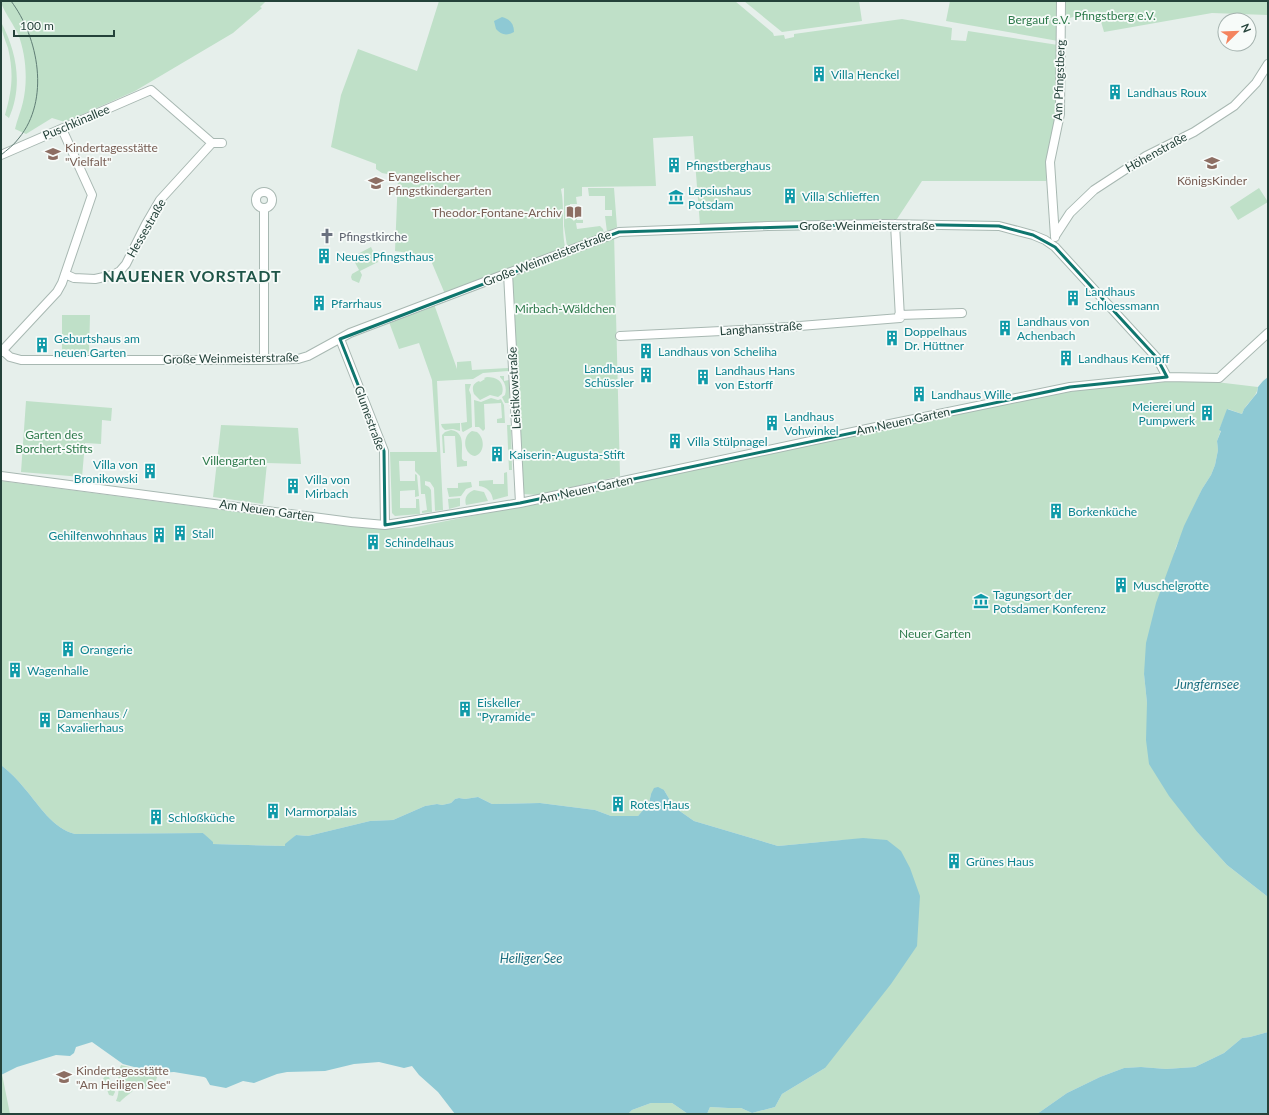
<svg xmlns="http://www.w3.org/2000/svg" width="1269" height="1115" viewBox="0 0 1269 1115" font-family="Lato,sans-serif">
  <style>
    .green { fill: #bfe0c8 }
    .water { fill: #8ec9d4 }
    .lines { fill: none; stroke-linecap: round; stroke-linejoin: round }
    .minor-casing { stroke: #a8b8b2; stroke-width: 10 }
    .minor { stroke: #fff; stroke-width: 8 }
    .tram { stroke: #5f7d75; stroke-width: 1 }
    .marked { fill: none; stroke: #0f766e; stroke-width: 3; stroke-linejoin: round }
    .labels { text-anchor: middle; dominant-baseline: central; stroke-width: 3.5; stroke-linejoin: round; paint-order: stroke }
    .park-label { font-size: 12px; fill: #2d7a4b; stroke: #f7fbf9 }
    .culture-label { font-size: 12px; fill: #0d838f; stroke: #f7fbf9; text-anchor: start }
    .street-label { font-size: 12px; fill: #24423a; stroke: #f7fbf9 }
    .education-label { font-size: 12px; fill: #785e54; stroke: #f7fbf9; text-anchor: start }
    .worship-label { font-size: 12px; fill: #5b616d; stroke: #f7fbf9; text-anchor: start }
    .water-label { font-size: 13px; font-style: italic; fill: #1c6f80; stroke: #f7fbf9 }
    .district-label { font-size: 16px; font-weight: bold; letter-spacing: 1px; fill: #1f5548; stroke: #f7fbf9 }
  </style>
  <rect width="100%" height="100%" fill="#e6efeb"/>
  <path class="green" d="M 1,1 L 246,2 L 266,1 L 260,7 L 262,8 L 233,33 L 135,91 L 65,122 L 52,118 L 26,134 L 15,129 C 17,120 21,111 23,102 C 28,80 26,54 18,34 C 14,25 1,7 1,1 Z
    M 439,1 L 735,1 L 773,33 L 774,36 L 784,35 L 785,39 L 794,37 L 794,34 L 902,19 L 952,28 L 951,40 L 966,41 L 968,31 L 1058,45 L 1058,115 L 1048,162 L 1046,181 L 922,181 L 897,219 L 700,225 L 693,136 L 653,138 L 656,186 L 582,187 L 582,196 L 576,197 L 577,204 L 570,204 L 570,216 L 576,216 L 577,220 L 583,220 L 583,223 L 576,223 L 577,229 L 600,226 L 603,229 L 604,233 L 567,246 L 564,226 L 564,188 L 561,189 C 565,208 561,228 565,247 L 445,294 L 429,256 L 395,251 L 398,176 L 382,173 L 376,169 L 376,164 L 331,147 L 341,95 L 358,49 L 417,71 Z
    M 744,1 L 859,1 L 862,21 L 782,32 Z
    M 950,1 L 1058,1 L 1058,41 L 946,21 Z
    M 1065,1 L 1268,1 L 1268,15 L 1212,13 L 1104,32 L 1098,11 L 1065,19 Z
    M 1,22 C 17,52 23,86 9,118 L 5,115 C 12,90 14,74 8,48 C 5,39 1,31 1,22 Z
    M 588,188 L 614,188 L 617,227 L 607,232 L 605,216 L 612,216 L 612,210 L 605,210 L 605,196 L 589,196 Z
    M 1259,188 L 1268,202 L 1238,220 L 1230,207 Z
    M 614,233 L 620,476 L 538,495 L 523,494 L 512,275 Z
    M 371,247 L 378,262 L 360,271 L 362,275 L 359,283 L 352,280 L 351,277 L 352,274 L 359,270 L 352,257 Z
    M 434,304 L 457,369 L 457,362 L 471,361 L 472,370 L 508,368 L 508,371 L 483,373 L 473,379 L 437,381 L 443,510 L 435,511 L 434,488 L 430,482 L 425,481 L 425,485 L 429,487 L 431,490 L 432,512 L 422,513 L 422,511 L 427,510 L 425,494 L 421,494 L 420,476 L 415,471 L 415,461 L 399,461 L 400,481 L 415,481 L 415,474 L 417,475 L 419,496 L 415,497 L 415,490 L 400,491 L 400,508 L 416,508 L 416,499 L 419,499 L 420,514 L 395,516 L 392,513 L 390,452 L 437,452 L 432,380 L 419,343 L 399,349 L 389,322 Z
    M 62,315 L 90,315 L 89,354 L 62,353 Z
    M 500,376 L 504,376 L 504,381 L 509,380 L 510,403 L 505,403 L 502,397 L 505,395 C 507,388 505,382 500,377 Z
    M 487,377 C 498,377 505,383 502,394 L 498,397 L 490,395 L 480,400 L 474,394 C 472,388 472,384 479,381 L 480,382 L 485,379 L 484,378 Z
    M 1164,382 L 1216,382 L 1258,387 C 1257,398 1245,403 1242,414 L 1228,409 L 1219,430 L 1221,430 L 1217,441 L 1218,450 L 1215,465 L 1211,475 L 1202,489 L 1176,547 L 1144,674 L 1147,703 L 1198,833 L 1227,865 L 1268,897 L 1268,1032 L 1250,1037 L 1242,1038 L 1224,1053 L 1195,1067 L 1166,1069 L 1141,1067 L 1124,1068 L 1100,1077 L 1067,1093 L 1037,1114 L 707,1114 L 710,1107 L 728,1108 L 741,1108 L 752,1113 L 775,1107 L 782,1094 L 825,1068 L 842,840 L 778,846 L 694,821 L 674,807 L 664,790 L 651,794 L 649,803 L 638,816 L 611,816 L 595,810 L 540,803 L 492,804 L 478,797 L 465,799 L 459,798 L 455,799 L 451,803 L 442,805 L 437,804 L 425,806 L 393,820 L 370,821 L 308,836 L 296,835 L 285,846 L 213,844 L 203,833 L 75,834 C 53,829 39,805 25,789 C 18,780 10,772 1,765 L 1,481 L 345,526 L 384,529 L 411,528 L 521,506 L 1013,399 L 1091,389 Z
    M 465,384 L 471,384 L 469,390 L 471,395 L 472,427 L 463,432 L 462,431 L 461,423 L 467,422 Z
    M 491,398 L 498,400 L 501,399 L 504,405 L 505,423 L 497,423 L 497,419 L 502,418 L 501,403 L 484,404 L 485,429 L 483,431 L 479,427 L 475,427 L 474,400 L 481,402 Z
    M 26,401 L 112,408 L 111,421 L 102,420 L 101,444 L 85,443 L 82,477 L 21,472 Z
    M 460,423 L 460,431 L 453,429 L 445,430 L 442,427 L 441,424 Z
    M 221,425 L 298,428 L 301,464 L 267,463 L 263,504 L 213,497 Z
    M 507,425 L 511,425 L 512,470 L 509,470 Z
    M 451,430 C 466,432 461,448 462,459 L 464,461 L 467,461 L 467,466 L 457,467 L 455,436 L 444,436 L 445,453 L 443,453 L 442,435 L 445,432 Z
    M 472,431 L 477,432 C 485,438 485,453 475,456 C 463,454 462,436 472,431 Z
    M 507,472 L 508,496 L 493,500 C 492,492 487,487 479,486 L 479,481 L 493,480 L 493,484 L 504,484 L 504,473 Z
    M 471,482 L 472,487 L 466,489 L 461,496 L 449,497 L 447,488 L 458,488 L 458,483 Z
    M 474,490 L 484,492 L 488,501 L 466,505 C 464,498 467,493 474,490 Z
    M 460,498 L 460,506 L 449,509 L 448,499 Z
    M 121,1065 L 158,1074 L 153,1090 L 135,1088 C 131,1094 125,1096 120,1102 L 116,1101 C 122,1088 115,1077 121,1065 Z
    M 2,1074 L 10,1114 L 1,1114 L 1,1075 Z
    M 105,1076 L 109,1077 L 115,1092 L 113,1096 L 109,1095 L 103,1079 Z
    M 651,1103 L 672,1103 L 688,1114 L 628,1114 L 632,1110 Z"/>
  <path class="water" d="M 502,17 C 510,19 514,24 514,32 C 507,36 501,35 496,29 L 494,21 Z
    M 1268,377 L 1268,897 L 1227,865 L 1198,833 L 1169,796 L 1149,764 L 1146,740 L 1147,703 L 1144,674 L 1146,643 L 1156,603 L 1184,526 L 1202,489 L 1211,475 L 1215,465 L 1218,450 L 1217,441 L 1221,431 L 1219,430 L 1227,409 L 1242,414 L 1244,409 L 1257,393 L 1258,387 L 1263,381 Z
    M 1,765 C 10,772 18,780 25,789 C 39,805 53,829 75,834 L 203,833 L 213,842 L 213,844 L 285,846 L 285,844 L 296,835 L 308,836 L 370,821 L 393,820 L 425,806 L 437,804 L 442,805 L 451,803 L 455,799 L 459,798 L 465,799 L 478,797 L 492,804 L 540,803 L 595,810 L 611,816 L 638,816 L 649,803 L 651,794 L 654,788 L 658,787 L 664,790 L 674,807 L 694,821 L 778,846 L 863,838 L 887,840 L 901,851 L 910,868 L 920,896 L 917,946 L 891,984 L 825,1068 L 782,1094 L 775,1107 L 752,1113 L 741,1108 L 728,1108 L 710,1107 L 707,1114 L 688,1114 L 672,1103 L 651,1103 L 632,1110 L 628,1114 L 455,1114 L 438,1092 L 419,1075 L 412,1066 L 404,1068 L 379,1062 L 354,1064 L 325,1071 L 287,1072 L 277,1074 L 254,1083 L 243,1081 L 226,1088 L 210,1085 L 206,1078 L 204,1077 L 174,1072 L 156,1073 L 123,1064 L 92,1042 L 76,1047 L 74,1053 L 70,1056 L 56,1055 L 17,1067 L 1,1075 Z
    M 1268,1032 L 1268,1114 L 1037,1114 L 1067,1093 L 1100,1077 L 1124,1068 L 1141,1067 L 1166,1069 L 1195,1067 L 1224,1053 L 1242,1038 L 1250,1037 Z"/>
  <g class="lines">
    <g class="minor-casing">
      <path id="minor" d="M 1,155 L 151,90 L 212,143 L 222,143
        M256 200a8 8 0 1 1 16 0a8 8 0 1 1-16 0Z
        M 1055,236 L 1070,213 L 1094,190 L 1146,156 L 1194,132 L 1234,106 L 1256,83 L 1268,64
        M 1055,237 L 1050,162 L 1060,114 L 1061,1
        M 508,273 L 520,503
        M 65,274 L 74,278 L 95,279 L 113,275 L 120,271 L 126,264 L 146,224 L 160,200 L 212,143
        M 899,315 L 962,313
        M 620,336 L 762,329 L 900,318 L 895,224
        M 340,339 L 384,451 L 385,525
        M 1,349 L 10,357 L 21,360 L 264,360 L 298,359 L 308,356 L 350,333 L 508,273 L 619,232 L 768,226 L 883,224 L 999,226 L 1033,235 L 1045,240 L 1055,247 L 1157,358 L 1167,377
        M 1,352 L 57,292 L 62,283 L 92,195 L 62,129
        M 264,360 L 264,208
        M 1,476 L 351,522 L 385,525 L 398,523 L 520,503 L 890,424 L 1070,387 L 1167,377 L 1219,378 L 1268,333"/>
    </g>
    <use href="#minor" class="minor"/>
    <path class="tram" d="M 1,155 C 7,150 14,145 19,138 C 50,100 39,38 11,1"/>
  </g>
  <path class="marked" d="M 883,224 L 999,226 L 1033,235 L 1055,247 L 1157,358 L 1167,377 L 1070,387 L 520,503 L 385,525 L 384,451 L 340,339 L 619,232 Z"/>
  <defs>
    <g id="building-bare" transform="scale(1.2)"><path d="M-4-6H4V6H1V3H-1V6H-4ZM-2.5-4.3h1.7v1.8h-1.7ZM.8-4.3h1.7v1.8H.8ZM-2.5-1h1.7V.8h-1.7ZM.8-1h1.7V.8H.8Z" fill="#0f9aa8" stroke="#f7fbf9" stroke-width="2.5" paint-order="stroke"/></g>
    <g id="school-bare" transform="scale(1.2)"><path d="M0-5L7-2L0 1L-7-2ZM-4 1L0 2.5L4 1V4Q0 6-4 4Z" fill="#8d6e63" stroke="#f7fbf9" stroke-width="2.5" paint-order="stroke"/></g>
    <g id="museum-bare" transform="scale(1.2)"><path d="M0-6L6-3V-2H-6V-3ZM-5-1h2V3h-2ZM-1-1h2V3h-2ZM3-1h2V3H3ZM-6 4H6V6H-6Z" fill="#0f9aa8" stroke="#f7fbf9" stroke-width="2.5" paint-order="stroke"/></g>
    <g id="library-bare" transform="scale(1.2)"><path d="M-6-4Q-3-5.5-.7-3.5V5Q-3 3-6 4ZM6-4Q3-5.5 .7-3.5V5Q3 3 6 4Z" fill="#8d6e63" stroke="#f7fbf9" stroke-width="2.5" paint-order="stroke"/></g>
    <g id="church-bare" transform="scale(1.2)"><path d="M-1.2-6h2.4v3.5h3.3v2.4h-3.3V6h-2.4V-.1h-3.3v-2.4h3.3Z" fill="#6b7280" stroke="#f7fbf9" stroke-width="2.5" paint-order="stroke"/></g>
  </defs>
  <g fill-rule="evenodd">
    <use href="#building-bare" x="819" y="74"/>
    <use href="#building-bare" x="1115" y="92"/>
    <use href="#school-bare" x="53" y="154"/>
    <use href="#school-bare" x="1212" y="163"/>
    <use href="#building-bare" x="674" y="165"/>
    <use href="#school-bare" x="376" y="183"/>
    <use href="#building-bare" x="790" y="196"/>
    <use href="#museum-bare" x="676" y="197"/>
    <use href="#library-bare" x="574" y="212"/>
    <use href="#church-bare" x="327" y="236"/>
    <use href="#building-bare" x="324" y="256"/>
    <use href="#building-bare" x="1073" y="298"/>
    <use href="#building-bare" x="319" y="303"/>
    <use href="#building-bare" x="1005" y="328"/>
    <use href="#building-bare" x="892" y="338"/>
    <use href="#building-bare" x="42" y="345"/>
    <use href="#building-bare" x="646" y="351"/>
    <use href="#building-bare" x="1066" y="358"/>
    <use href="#building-bare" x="646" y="375"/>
    <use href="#building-bare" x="703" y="377"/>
    <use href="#building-bare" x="919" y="394"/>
    <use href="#building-bare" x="1207" y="413"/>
    <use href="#building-bare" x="772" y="423"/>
    <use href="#building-bare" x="675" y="441"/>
    <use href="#building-bare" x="497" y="454"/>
    <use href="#building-bare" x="150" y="471"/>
    <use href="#building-bare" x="293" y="486"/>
    <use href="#building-bare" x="1056" y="511"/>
    <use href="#building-bare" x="180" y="533"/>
    <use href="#building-bare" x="159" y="535"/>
    <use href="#building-bare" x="373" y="542"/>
    <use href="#building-bare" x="1121" y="585"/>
    <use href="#museum-bare" x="981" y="601"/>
    <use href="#building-bare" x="68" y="649"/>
    <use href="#building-bare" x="15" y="670"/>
    <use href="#building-bare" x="465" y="709"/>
    <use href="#building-bare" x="45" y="720"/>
    <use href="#building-bare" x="618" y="804"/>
    <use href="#building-bare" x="273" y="811"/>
    <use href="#building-bare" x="156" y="817"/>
    <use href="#building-bare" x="954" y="861"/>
    <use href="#school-bare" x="64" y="1077"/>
  </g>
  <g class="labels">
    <g class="park-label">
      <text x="1115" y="15">Pfingstberg e.V.</text>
      <text x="1039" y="19">Bergauf e.V.</text>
      <text x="565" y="308">Mirbach-Wäldchen</text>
      <text x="54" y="434">Garten des<tspan x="54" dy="14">Borchert-Stifts</tspan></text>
      <text x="234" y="460">Villengarten</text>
      <text x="935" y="633">Neuer Garten</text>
    </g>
    <g class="culture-label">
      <text x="831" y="74">Villa Henckel</text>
      <text x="1127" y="92">Landhaus Roux</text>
      <text x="686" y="165">Pfingstberghaus</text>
      <text x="688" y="190">Lepsiushaus<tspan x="688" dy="14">Potsdam</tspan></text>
      <text x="802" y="196">Villa Schlieffen</text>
      <text x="336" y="256">Neues Pfingsthaus</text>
      <text x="1085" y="291">Landhaus<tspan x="1085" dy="14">Schloessmann</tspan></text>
      <text x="331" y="303">Pfarrhaus</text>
      <text x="1017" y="321">Landhaus von<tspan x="1017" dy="14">Achenbach</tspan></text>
      <text x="904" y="331">Doppelhaus<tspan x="904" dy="14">Dr. Hüttner</tspan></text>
      <text x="54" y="338">Geburtshaus am<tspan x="54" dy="14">neuen Garten</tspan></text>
      <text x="658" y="351">Landhaus von Scheliha</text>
      <text x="1078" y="358">Landhaus Kempff</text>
      <text x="634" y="368" text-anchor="end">Landhaus<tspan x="634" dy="14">Schüssler</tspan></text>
      <text x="715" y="370">Landhaus Hans<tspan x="715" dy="14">von Estorff</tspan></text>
      <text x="931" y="394">Landhaus Wille</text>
      <text x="1195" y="406" text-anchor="end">Meierei und<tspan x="1195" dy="14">Pumpwerk</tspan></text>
      <text x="784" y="416">Landhaus<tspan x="784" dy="14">Vohwinkel</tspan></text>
      <text x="687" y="441">Villa Stülpnagel</text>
      <text x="509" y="454">Kaiserin-Augusta-Stift</text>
      <text x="138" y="464" text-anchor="end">Villa von<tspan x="138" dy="14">Bronikowski</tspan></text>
      <text x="305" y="479">Villa von<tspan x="305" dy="14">Mirbach</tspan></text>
      <text x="1068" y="511">Borkenküche</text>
      <text x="192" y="533">Stall</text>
      <text x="147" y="535" text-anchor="end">Gehilfenwohnhaus</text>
      <text x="385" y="542">Schindelhaus</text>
      <text x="1133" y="585">Muschelgrotte</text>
      <text x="993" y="594">Tagungsort der<tspan x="993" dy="14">Potsdamer Konferenz</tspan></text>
      <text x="80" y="649">Orangerie</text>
      <text x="27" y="670">Wagenhalle</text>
      <text x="477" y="702">Eiskeller<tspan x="477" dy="14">"Pyramide"</tspan></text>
      <text x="57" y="713">Damenhaus /<tspan x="57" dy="14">Kavalierhaus</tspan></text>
      <text x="630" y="804">Rotes Haus</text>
      <text x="285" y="811">Marmorpalais</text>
      <text x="168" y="817">Schloßküche</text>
      <text x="966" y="861">Grünes Haus</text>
    </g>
    <g class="street-label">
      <text transform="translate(1059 80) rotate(-88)">Am Pfingstberg</text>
      <text transform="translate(76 122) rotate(-23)">Puschkinallee</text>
      <text transform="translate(1156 152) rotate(-29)">Höhenstraße</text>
      <text x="867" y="225">Große Weinmeisterstraße</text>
      <text transform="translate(146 228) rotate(-60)">Hessestraße</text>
      <text transform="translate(547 258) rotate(-21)">Große Weinmeisterstraße</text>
      <text transform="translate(761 328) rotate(-4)">Langhansstraße</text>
      <text transform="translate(231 358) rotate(-1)">Große Weinmeisterstraße</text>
      <text transform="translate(514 388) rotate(-93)">Leistikowstraße</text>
      <text transform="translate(370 418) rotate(70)">Glumestraße</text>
      <text transform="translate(903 421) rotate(-12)">Am Neuen Garten</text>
      <text transform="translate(586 489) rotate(-12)">Am Neuen Garten</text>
      <text transform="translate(267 510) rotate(8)">Am Neuen Garten</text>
    </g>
    <g class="education-label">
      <text x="65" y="147">Kindertagesstätte<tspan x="65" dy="14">"Vielfalt"</tspan></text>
      <text x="388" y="176">Evangelischer<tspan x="388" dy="14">Pfingstkindergarten</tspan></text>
      <text x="1212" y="180" text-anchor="middle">KönigsKinder</text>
      <text x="562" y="212" text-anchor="end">Theodor-Fontane-Archiv</text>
      <text x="76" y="1070">Kindertagesstätte<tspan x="76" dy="14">"Am Heiligen See"</tspan></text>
    </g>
    <g class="worship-label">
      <text x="339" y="236">Pfingstkirche</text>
    </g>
    <g class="water-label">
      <text x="1207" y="684">Jungfernsee</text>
      <text x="531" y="958">Heiliger See</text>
    </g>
    <g class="district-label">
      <text x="192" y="275">NAUENER VORSTADT</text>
    </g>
  </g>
  <rect width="1269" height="1115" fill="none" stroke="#24423a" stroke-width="4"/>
  <g transform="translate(1237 32) rotate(67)"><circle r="19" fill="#f7fbf9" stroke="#a3b1ad"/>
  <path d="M0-3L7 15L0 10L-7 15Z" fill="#f4845f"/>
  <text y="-6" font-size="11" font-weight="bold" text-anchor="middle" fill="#24423a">N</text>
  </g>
  <path d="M14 30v6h100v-6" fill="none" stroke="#24423a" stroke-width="2"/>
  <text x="20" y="30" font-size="12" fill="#24423a" stroke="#f7fbf9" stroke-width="3" paint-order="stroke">100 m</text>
</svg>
